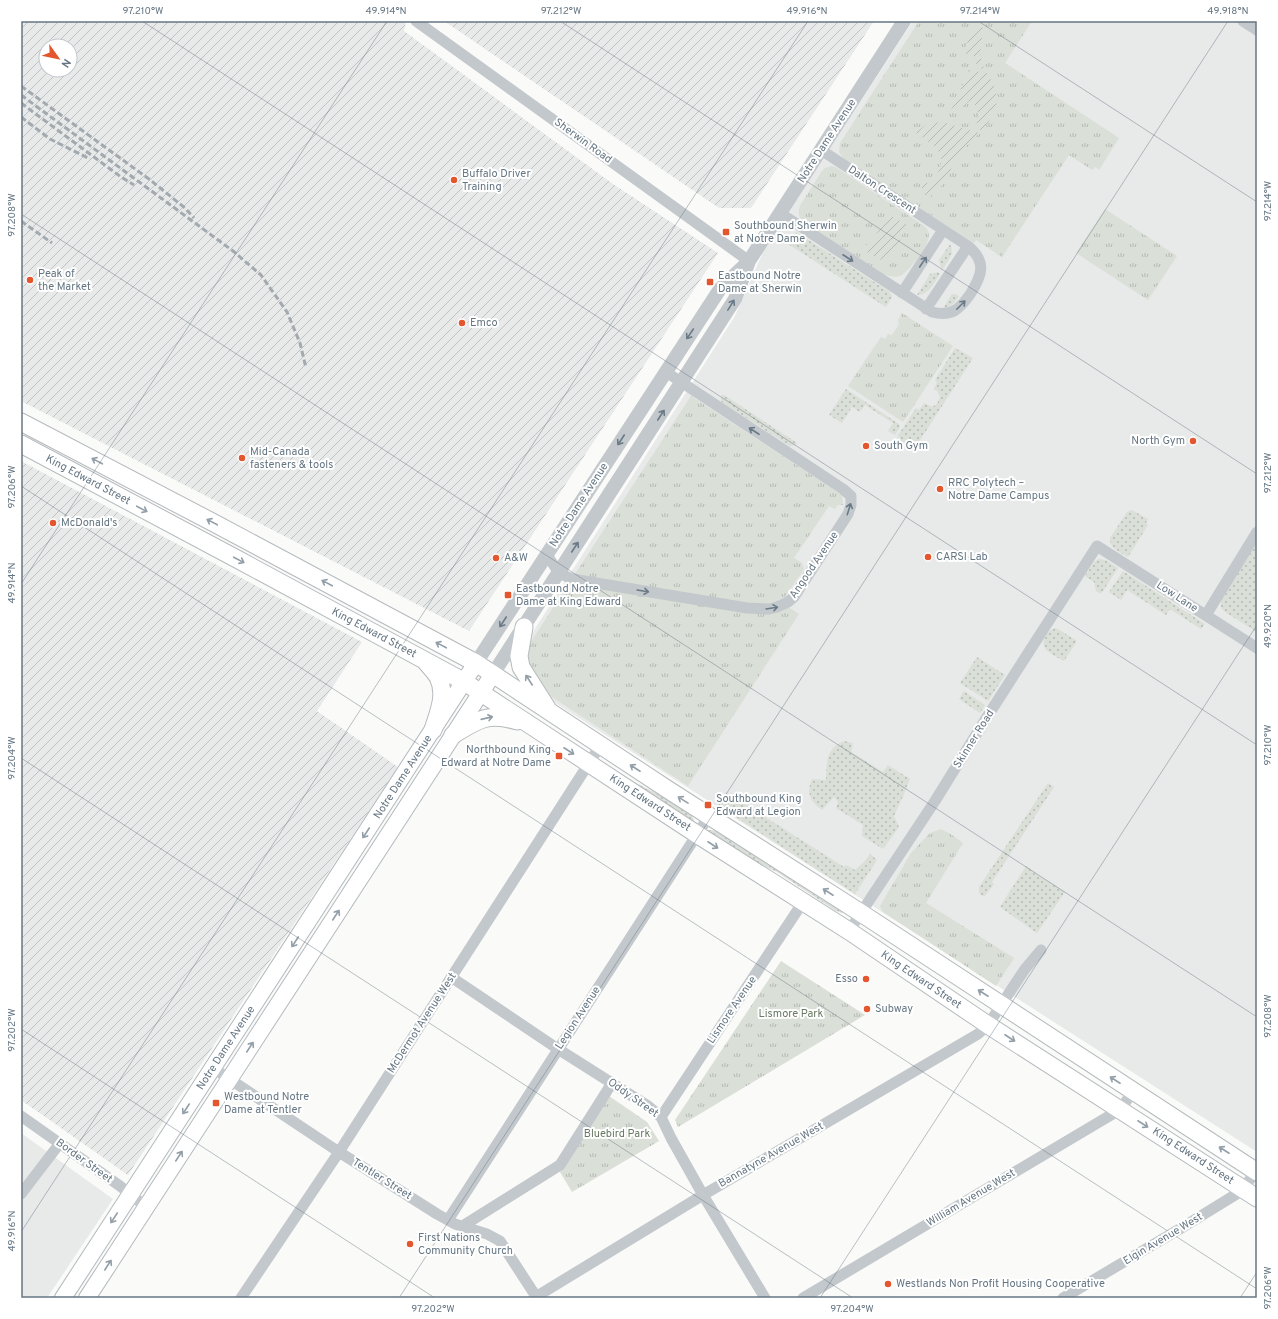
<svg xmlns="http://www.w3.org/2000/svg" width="1278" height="1319" viewBox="0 0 1278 1319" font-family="Overpass,sans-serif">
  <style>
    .built { fill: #e8e9e9 }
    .industrial { fill: url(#industrial-furrows); fill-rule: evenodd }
    .grass { fill: url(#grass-dots) }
    .park { fill: url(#park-tufts) }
    .garden { fill: url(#garden-furrows) }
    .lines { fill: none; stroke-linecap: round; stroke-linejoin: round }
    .secondary-casing { stroke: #b3babf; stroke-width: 18 }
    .primary-casing { stroke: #b5babe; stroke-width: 19 }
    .minor { stroke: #c3c8cc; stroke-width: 11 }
    .tertiary { stroke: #c3c8cc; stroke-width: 14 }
    .secondary { stroke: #fff; stroke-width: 16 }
    .primary { stroke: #fff; stroke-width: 17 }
    .rail { stroke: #a2aab0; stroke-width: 3; stroke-dasharray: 6 3; stroke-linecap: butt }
    .oneway { stroke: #6a7a87 }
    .oneway2 { stroke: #939fa8 }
    .ticks { fill: none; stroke: #657683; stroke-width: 1; stroke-opacity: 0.45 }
    .poi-dot { fill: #e4572e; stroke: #fff; stroke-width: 1.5 }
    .labels { text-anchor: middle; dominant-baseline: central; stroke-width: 4; stroke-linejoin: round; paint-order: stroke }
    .street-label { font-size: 11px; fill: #657683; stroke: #fff }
    .poi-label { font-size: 11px; fill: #657683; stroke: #fff; text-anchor: start }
    .park-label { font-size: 11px; fill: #687a64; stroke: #fff }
    .neatline { fill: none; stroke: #657683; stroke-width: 1.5 }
    .ticks-label { font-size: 10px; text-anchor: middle; fill: #657683 }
  </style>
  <defs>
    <pattern id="industrial-furrows" width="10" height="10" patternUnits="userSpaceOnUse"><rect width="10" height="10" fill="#e8e9e9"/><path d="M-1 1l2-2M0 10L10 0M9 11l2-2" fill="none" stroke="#c0c1c2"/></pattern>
    <pattern id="grass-dots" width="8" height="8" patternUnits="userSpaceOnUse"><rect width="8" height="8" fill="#dadfd7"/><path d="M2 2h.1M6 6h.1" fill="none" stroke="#b4b9b4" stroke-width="1.8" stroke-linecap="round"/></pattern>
    <pattern id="park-tufts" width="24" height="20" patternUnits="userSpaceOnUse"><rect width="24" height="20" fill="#dadfd7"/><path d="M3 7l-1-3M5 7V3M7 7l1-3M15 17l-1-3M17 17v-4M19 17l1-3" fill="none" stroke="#b4b9b4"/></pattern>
    <pattern id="garden-furrows" width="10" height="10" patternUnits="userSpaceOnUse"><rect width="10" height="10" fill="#dadfd7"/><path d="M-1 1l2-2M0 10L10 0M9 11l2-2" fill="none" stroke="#b4b9b4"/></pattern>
  </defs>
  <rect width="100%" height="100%" fill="#fafaf8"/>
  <path class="built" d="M 913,21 L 1257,21 L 1257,1152 L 518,679 L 513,674 L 512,669 L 513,663 L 735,316 L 764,250 Z
    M 21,1133 L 113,1199 L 47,1298 L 21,1298 Z"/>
  <path class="industrial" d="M 21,21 L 406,21 L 404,31 L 613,184 L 718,253 L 469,631 L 21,401 ZM 46,46 L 70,46 L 70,70 L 46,70 Z
    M 444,21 L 874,21 L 751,208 L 719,208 Z
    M 21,461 L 362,642 L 317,711 L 398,767 L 128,1175 L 21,1100 Z"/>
  <path class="grass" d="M 796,232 L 890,292 L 892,297 L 886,307 L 788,244 Z
    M 950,244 C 955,254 948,261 942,270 L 941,268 L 939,260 Z
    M 938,272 L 940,274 C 934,283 929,295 917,295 L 930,274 Z
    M 952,294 L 955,294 L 959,296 C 956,302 950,308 943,308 Z
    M 955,348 L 973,358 L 913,451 L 898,441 L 900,438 L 897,437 L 916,408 L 919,410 L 924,403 L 932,407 L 937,404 L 940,397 L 938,392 L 934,389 L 937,382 L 935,380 Z
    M 846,389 L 899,424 L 900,427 L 895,435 L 888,431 L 893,423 L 865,405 L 860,412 L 852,407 L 842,423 L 829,415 Z
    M 721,395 L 724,395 L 797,443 L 794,446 L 788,445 L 723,403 L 721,401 Z
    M 1132,510 L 1148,519 L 1146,523 L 1148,525 L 1128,557 C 1120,552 1109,548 1110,538 L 1127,512 Z
    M 1257,542 L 1257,632 L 1225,612 L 1221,608 L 1221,601 Z
    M 1099,559 L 1106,560 L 1118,568 L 1101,594 L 1096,591 L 1094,582 L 1085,576 L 1094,562 Z
    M 1123,571 L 1205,624 L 1201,629 L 1170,609 L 1166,615 L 1127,590 L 1121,600 L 1109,592 Z
    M 1055,628 L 1058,629 L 1077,641 L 1064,661 C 1054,655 1037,649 1046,636 C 1048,632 1050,630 1055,628 Z
    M 977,657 L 1005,675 L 988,701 L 960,683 Z
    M 964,691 L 985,705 L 980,713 L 959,699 Z
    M 844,741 L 853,743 L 851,752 L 883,772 L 888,765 L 910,779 L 904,794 L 894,816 L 899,827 L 883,849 L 862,836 L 863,825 L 836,808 L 838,802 L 834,797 L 822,810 C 810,801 806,793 812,779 L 826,780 C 827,763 825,749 844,741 Z
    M 603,763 L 638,784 L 672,801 L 691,814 L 694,820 L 694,823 Z
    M 1048,783 L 1054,787 L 992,882 L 994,884 L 984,897 L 979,893 L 979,887 Z
    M 726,792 L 844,867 L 846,865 L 855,870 L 865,861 L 870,854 L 877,860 L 855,894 L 717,805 Z
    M 709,830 L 718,831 L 843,911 L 843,912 L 842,913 L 836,911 L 777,872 L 737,853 L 706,831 Z
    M 1026,866 L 1031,869 L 1030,870 L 1065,892 L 1037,933 L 1000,907 Z"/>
  <path class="park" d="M 919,21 L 1032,21 L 1005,63 L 1119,138 L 1099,170 L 1095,167 L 1092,170 L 1069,155 L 1002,257 L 976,240 L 974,243 L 844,159 L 839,152 L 840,143 Z
    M 832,166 L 837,168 L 923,225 C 927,228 929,231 929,236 C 929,245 908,274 899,276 C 894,278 889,276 884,274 L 805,223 C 798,217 797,212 801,204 L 822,171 L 825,168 Z
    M 1105,209 L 1177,256 L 1148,300 L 1076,253 Z
    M 902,313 L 953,346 L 903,422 L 848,386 L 881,337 L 885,339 L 888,334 L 892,335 L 899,324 L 898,320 Z
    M 691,396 L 842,495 L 843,505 L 838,505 L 835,509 L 829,506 L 794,558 L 802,563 L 804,569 L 785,597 L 778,600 L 799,614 L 688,786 L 520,676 L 517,663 Z
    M 941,829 L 952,835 L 963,843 L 926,903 L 1014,958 L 996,986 L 883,912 L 880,906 L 911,853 L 930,833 Z
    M 781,961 L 865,1015 L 678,1127 L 675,1120 Z
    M 609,1096 L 647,1122 L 659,1141 L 572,1192 L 560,1172 Z"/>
  <path class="garden" d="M 981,27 L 983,28 L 980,54 L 984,69 L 977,68 C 975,58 977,53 964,54 C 966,42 971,34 981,27 Z
    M 969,70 L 987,73 C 997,90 1001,100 991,118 C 988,122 986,127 981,130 L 975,128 C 980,118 981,105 969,101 L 963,107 L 956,106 L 950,109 L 949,107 L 960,91 Z
    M 929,122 L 946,123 L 979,133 L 956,157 L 946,181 L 926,201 L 925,194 L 920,184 C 924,184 928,183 932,181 C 938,176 944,161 940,154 C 936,146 924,138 916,133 Z
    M 889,215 L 906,224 L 898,246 L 880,260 L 862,249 L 872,240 L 885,222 Z"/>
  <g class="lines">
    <g class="secondary-casing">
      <path id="secondary" d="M 63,1298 L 476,663
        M 87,1298 L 493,674"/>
    </g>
    <g class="primary-casing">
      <path id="primary" d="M 21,422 L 214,523 L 476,663 L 667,789 L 861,913 L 1257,1172
        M 21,444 L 237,559 L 463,681 L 698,835 L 849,931 L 988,1025 L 1257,1198
        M 524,627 L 519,656 L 521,667 L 547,708
        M 426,662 C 430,667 435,672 438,677 C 447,695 438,713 433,730
        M 453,735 C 477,720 488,712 517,721"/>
    </g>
    <path class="minor" d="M 416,21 L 749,261
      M 1243,21 L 1257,30
      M 780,213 L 932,312 C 952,317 960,309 971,293 C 982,275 987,262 968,246 L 821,150
      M 902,293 L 943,230
      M 926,309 L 968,246
      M 547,555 L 559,573 L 572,579 L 747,608 L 769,609 L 777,607 L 788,602 L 794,597 L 848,514 L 851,505 L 851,496 L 843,489 L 666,372
      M 1206,615 L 1257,532
      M 849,931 L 935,801 L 987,717 L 1097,546 L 1257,648
      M 451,977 L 558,1049 L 648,1106 L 661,1117 L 671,1138 L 703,1195 L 765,1298
      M 213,1068 L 339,1152 L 437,1214 L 455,1224 L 487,1234 L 500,1241 L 537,1298
      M 21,1116 L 120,1186 L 146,1207
      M 661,1117 L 803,902
      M 21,1194 L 60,1143
      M 448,1220 L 709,816
      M 461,1227 L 560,1165 L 612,1083
      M 241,1298 L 339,1152 L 600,746
      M 534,1298 L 703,1195 L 978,1034 L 988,1025 L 1025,969 L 1041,950
      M 803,1298 L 1121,1109 L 1133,1091
      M 1063,1298 L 1183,1227 L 1235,1195 L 1243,1189 L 1256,1171"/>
    <path class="tertiary" d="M 476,663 L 720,289 L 746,264
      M 493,674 L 735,299 L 749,261 L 904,21"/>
    <use href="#secondary" class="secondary"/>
    <use href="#primary" class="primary"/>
    <path class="rail" d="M 21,86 L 149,179 L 185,208 L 194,218
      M 21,95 L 233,251 L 261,275 L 287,312 L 300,343 L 306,368
      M 21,103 L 121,177 L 134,185
      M 21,117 L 50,139 L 90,159
      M 21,221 L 52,243"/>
  </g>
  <defs><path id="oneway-shaft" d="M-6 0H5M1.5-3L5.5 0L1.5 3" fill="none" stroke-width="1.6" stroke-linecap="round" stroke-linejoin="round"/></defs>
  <g class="oneway">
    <use href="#oneway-shaft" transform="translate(848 258) rotate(33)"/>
    <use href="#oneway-shaft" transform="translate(923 262) rotate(-56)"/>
    <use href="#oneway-shaft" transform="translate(731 305) rotate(-58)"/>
    <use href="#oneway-shaft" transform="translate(961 305) rotate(-45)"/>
    <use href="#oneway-shaft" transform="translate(690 334) rotate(124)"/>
    <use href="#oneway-shaft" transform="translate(661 415) rotate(-57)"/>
    <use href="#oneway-shaft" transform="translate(754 431) rotate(-147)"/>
    <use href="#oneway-shaft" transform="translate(621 440) rotate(123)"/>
    <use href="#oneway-shaft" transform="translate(849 509) rotate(-73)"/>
    <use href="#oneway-shaft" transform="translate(575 547) rotate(-57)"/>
    <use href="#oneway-shaft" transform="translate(643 591) rotate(9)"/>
    <use href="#oneway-shaft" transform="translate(772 608) rotate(-9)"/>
    <use href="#oneway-shaft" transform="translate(503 622) rotate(123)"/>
  </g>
  <g class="oneway2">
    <use href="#oneway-shaft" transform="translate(97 461) rotate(-152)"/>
    <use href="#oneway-shaft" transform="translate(142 509) rotate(28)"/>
    <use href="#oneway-shaft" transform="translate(212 522) rotate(-152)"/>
    <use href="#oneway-shaft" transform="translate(239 560) rotate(28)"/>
    <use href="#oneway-shaft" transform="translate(327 583) rotate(-152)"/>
    <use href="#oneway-shaft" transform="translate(441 645) rotate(-152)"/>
    <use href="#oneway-shaft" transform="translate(529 680) rotate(-123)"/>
    <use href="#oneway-shaft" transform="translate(487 718) rotate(-13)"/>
    <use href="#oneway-shaft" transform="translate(569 751) rotate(33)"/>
    <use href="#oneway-shaft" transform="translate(635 768) rotate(-147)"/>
    <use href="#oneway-shaft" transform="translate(683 800) rotate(-148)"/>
    <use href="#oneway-shaft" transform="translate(366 833) rotate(123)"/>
    <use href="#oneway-shaft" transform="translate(713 845) rotate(33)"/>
    <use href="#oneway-shaft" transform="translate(828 892) rotate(-147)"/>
    <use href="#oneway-shaft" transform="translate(336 915) rotate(-57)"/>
    <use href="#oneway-shaft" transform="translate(295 942) rotate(123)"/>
    <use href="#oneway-shaft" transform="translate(983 993) rotate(-147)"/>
    <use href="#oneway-shaft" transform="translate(1010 1038) rotate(33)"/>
    <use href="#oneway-shaft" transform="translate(250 1047) rotate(-57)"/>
    <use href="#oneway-shaft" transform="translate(1115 1080) rotate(-147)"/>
    <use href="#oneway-shaft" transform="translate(186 1109) rotate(123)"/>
    <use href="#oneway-shaft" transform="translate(1143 1124) rotate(33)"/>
    <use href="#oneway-shaft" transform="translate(1224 1150) rotate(-147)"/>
    <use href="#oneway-shaft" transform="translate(179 1156) rotate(-57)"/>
    <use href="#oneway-shaft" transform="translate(114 1218) rotate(123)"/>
    <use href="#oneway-shaft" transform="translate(108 1265) rotate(-57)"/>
  </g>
  <path class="ticks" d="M 142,21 L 1257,745M 560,21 L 1257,474M 978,21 L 1257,202M 21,214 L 1257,1017M 21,486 L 1257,1289M 21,584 L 387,21M 21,758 L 853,1298M 21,1029 L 435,1298M 21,1232 L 808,21M 399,1298 L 1228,21M 820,1298 L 1257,625M 1240,1298 L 1257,1272"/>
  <g class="poi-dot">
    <circle cx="454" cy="180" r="4"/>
    <rect x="722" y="228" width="8" height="8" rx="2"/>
    <circle cx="30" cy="280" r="4"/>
    <rect x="706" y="278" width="8" height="8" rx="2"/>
    <circle cx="462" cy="323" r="4"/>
    <circle cx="1193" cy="441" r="4"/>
    <circle cx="866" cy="446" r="4"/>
    <circle cx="242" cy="458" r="4"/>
    <circle cx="940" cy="489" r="4"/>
    <circle cx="53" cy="523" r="4"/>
    <circle cx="928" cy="557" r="4"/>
    <circle cx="496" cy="558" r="4"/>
    <rect x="504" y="591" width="8" height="8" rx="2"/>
    <rect x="555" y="752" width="8" height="8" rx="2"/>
    <rect x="704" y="801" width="8" height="8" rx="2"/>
    <circle cx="866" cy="979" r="4"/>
    <circle cx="867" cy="1009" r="4"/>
    <rect x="212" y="1099" width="8" height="8" rx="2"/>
    <circle cx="410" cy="1244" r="4"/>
    <circle cx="888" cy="1284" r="4"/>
  </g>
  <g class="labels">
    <g class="street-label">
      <text transform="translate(583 141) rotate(36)">Sherwin Road</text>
      <text transform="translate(827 141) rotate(-57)">Notre Dame Avenue</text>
      <text transform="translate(882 190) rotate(33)">Dalton Crescent</text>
      <text transform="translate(88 480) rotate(28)">King Edward Street</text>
      <text transform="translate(579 505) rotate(-57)">Notre Dame Avenue</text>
      <text transform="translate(814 565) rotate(-56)">Angood Avenue</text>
      <text transform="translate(1177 597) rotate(33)">Low Lane</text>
      <text transform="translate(374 633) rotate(28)">King Edward Street</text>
      <text transform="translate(974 739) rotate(-58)">Skinner Road</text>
      <text transform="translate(403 777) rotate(-57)">Notre Dame Avenue</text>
      <text transform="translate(650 803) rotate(33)">King Edward Street</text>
      <text transform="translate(921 980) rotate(34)">King Edward Street</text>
      <text transform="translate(732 1010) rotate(-56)">Lismore Avenue</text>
      <text transform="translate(578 1018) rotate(-57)">Legion Avenue</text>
      <text transform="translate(422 1023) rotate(-57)">McDermot Avenue West</text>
      <text transform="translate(226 1048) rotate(-57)">Notre Dame Avenue</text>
      <text transform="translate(633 1098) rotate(35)">Oddy Street</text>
      <text transform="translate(771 1155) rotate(-30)">Bannatyne Avenue West</text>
      <text transform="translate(1193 1156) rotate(33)">King Edward Street</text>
      <text transform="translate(84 1161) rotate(36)">Border Street</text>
      <text transform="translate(382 1179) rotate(32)">Tentler Street</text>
      <text transform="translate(971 1198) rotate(-31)">William Avenue West</text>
      <text transform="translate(1163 1239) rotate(-31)">Elgin Avenue West</text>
    </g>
    <g class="poi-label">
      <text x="462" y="174">Buffalo Driver<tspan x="462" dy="13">Training</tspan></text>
      <text x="734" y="226">Southbound Sherwin<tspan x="734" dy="13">at Notre Dame</tspan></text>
      <text x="38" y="274">Peak of<tspan x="38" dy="13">the Market</tspan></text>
      <text x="718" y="276">Eastbound Notre<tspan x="718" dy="13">Dame at Sherwin</tspan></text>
      <text x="470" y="323">Emco</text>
      <text x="1185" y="441" text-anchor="end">North Gym</text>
      <text x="874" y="446">South Gym</text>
      <text x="250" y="452">Mid-Canada<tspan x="250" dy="13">fasteners &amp; tools</tspan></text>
      <text x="948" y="483">RRC Polytech –<tspan x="948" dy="13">Notre Dame Campus</tspan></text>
      <text x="61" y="523">McDonald's</text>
      <text x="936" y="557">CARSI Lab</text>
      <text x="504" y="558">A&amp;W</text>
      <text x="516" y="589">Eastbound Notre<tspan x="516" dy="13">Dame at King Edward</tspan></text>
      <text x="551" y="750" text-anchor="end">Northbound King<tspan x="551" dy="13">Edward at Notre Dame</tspan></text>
      <text x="716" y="799">Southbound King<tspan x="716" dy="13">Edward at Legion</tspan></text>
      <text x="858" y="979" text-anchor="end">Esso</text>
      <text x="875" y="1009">Subway</text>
      <text x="224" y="1097">Westbound Notre<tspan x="224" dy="13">Dame at Tentler</tspan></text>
      <text x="418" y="1238">First Nations<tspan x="418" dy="13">Community Church</tspan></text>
      <text x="896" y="1284">Westlands Non Profit Housing Cooperative</text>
    </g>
    <g class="park-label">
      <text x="791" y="1014">Lismore Park</text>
      <text x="617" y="1134">Bluebird Park</text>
    </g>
  </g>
  <rect width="1278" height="1319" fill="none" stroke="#ffffff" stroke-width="44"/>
  <g transform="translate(58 58) rotate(123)"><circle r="19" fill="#ffffff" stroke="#c1c8cd"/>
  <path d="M0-3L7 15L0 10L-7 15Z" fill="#e4572e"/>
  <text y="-6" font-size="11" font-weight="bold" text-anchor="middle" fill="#657683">N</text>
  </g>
  <rect x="22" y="22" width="1234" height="1275" class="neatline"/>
  <g class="ticks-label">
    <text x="143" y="14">97.210°W</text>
    <text x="386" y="14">49.914°N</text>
    <text x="561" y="14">97.212°W</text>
    <text x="807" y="14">49.916°N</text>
    <text x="980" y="14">97.214°W</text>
    <text x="1228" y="14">49.918°N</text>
    <text transform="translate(1267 201) rotate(-90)" y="4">97.214°W</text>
    <text transform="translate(11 215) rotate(-90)" y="4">97.208°W</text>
    <text transform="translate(1267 473) rotate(-90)" y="4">97.212°W</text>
    <text transform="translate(11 487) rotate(-90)" y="4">97.206°W</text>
    <text transform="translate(11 583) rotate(-90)" y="4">49.914°N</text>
    <text transform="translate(1267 626) rotate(-90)" y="4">49.920°N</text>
    <text transform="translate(1267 745) rotate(-90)" y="4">97.210°W</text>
    <text transform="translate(11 758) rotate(-90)" y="4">97.204°W</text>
    <text transform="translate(1267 1016) rotate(-90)" y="4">97.208°W</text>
    <text transform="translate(11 1030) rotate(-90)" y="4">97.202°W</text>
    <text transform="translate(11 1231) rotate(-90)" y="4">49.916°N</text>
    <text transform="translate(1267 1288) rotate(-90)" y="4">97.206°W</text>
    <text x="433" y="1312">97.202°W</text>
    <text x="852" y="1312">97.204°W</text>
  </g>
</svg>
